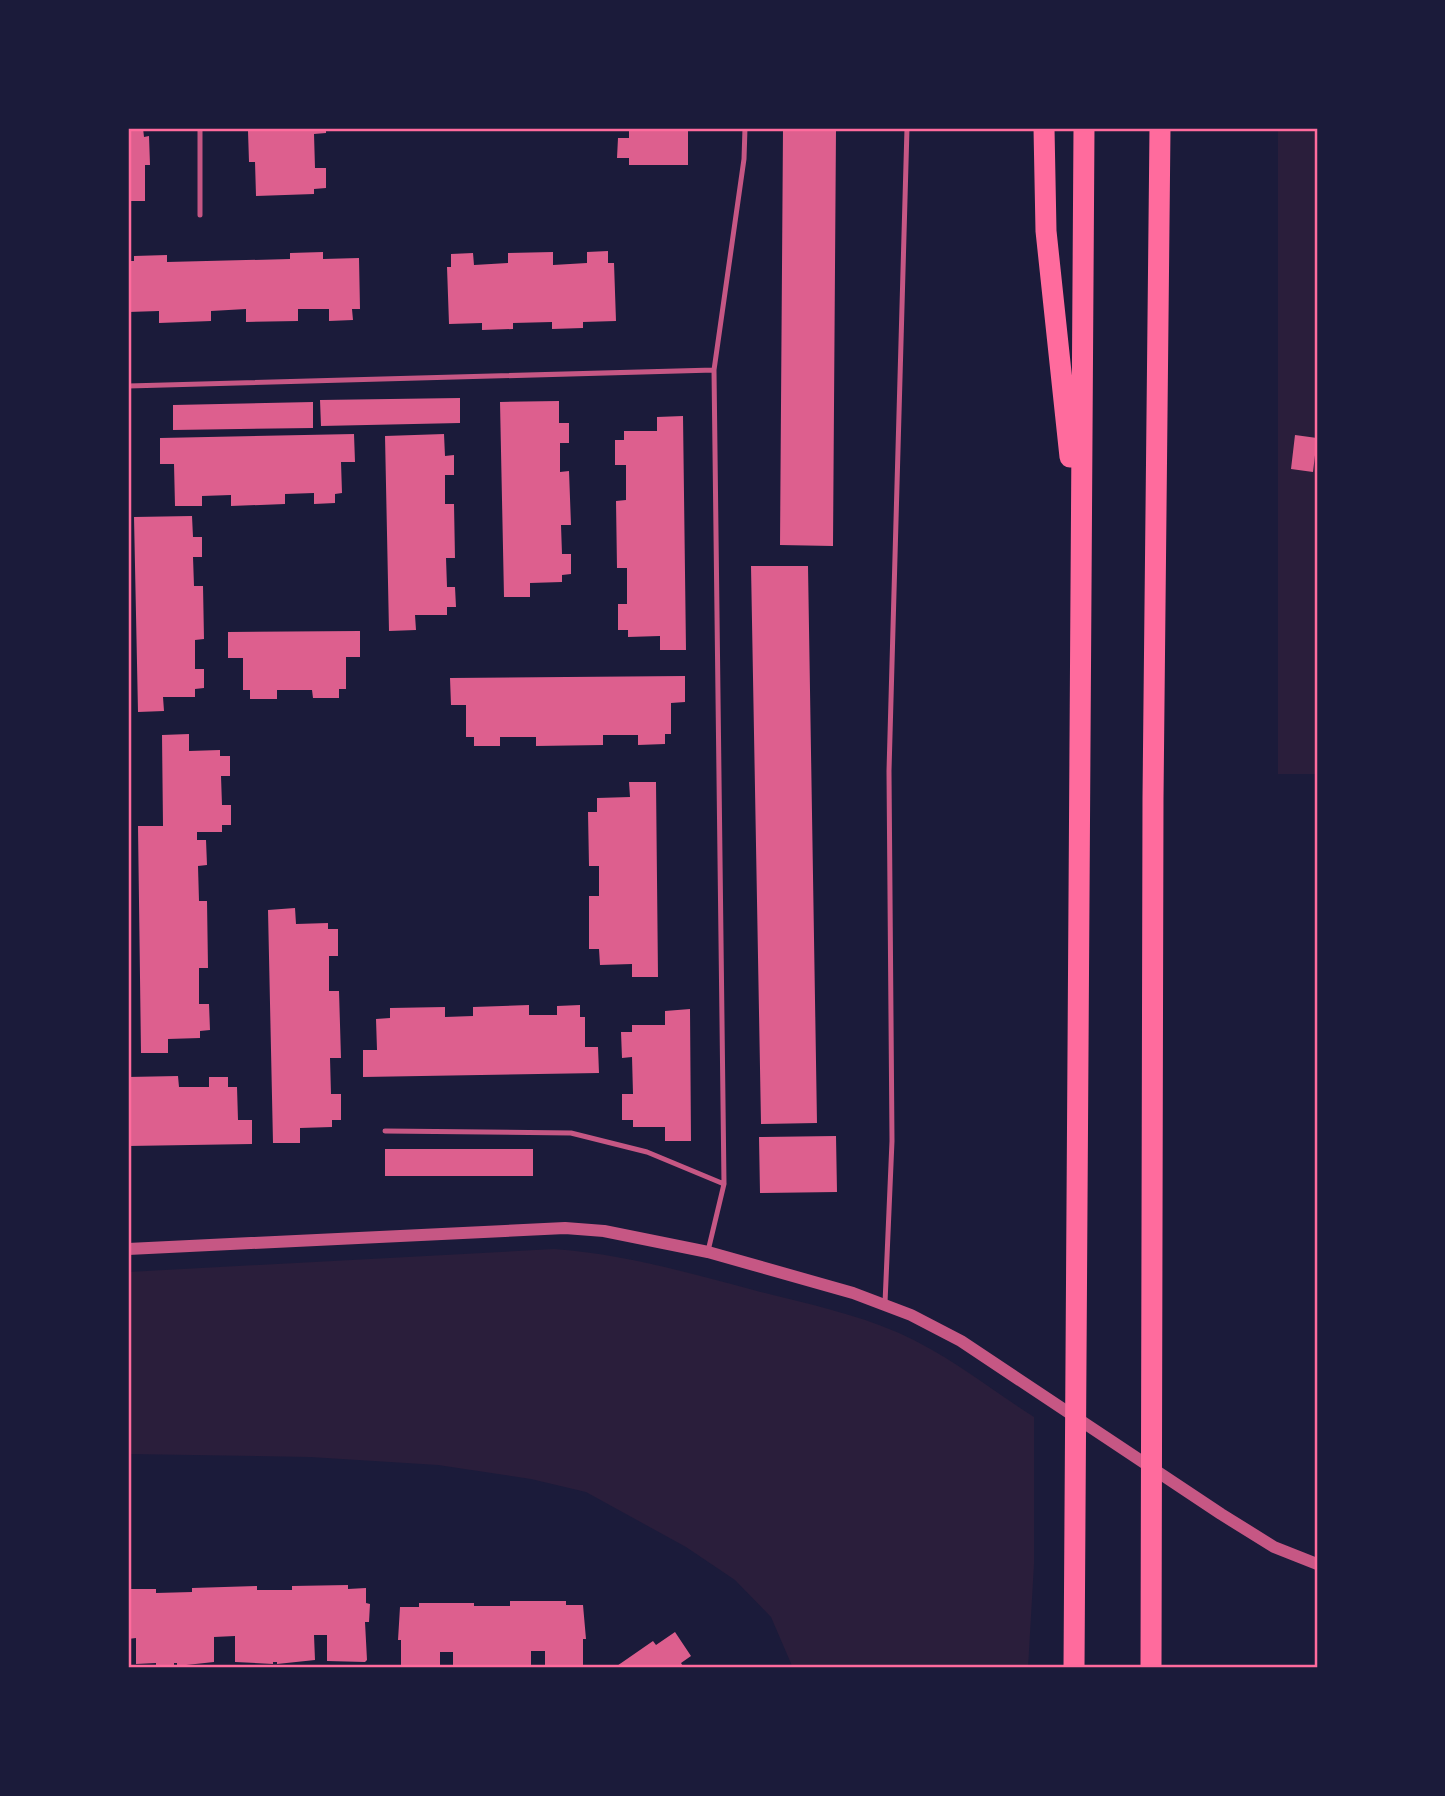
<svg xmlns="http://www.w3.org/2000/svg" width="1445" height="1796" viewBox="0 0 1445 1796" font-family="'IBM Plex Sans',sans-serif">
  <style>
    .green { fill: #2a1e3b }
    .building { fill: #dd5f8e }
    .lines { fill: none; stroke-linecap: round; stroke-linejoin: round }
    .service { stroke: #c65784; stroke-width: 5 }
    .tertiary { stroke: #c65784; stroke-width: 12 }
    .motorway { stroke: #ff6b9d; stroke-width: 21 }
    .neatline { fill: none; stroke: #ff6b9d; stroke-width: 2.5 }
  </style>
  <rect width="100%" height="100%" fill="#1b1b3a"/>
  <path class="green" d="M 1278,128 L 1317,128 L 1317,774 L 1278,774 Z
    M 554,1249 C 624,1254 689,1273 757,1291 C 804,1303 853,1313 899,1333 C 947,1354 990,1389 1034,1417 L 1034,1564 L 1028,1668 L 793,1668 L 771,1617 L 735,1580 L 686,1547 L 586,1492 L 531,1479 L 438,1465 L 310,1457 L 128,1454 L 128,1272 Z"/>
  <path class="building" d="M 128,128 L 143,128 L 144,137 L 149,136 L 150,165 L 145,165 L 145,201 L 128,201 Z
    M 255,128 L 326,128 L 326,133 L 314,134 L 315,168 L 326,168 L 326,188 L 314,189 L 314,194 L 256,196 L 255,162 L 249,162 L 248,131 L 256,131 Z
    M 629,128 L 694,128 L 694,130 L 688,130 L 688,165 L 629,165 L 629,158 L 617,158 L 618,138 L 629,138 Z
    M 783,128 L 836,128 L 833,546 L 780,545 Z
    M 608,251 L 608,263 L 614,263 L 616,321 L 583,322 L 583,328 L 552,329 L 552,322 L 513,323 L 513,329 L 482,330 L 482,323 L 449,324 L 447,267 L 451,267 L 451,254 L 473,253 L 474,265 L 508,263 L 508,253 L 553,252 L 553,265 L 587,263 L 587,252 Z
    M 323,252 L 323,259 L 359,258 L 360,309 L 352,309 L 353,320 L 329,321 L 329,309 L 298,309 L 298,321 L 246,322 L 246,309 L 211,311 L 211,321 L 159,323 L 159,311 L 128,312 L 128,261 L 134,261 L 134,256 L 167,255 L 167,262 L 290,259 L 290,253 Z
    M 460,398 L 460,423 L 321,426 L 320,400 Z
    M 559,401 L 559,423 L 569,423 L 569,443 L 560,443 L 560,472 L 569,471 L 571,525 L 561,525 L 562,554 L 571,554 L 571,574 L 562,575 L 562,582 L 530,583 L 530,597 L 504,597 L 500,402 Z
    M 313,402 L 313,428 L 173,430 L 173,405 Z
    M 683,416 L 686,650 L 660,650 L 660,636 L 628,637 L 628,630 L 618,630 L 618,604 L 627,604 L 627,568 L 617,568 L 616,501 L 626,500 L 626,465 L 615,465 L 615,440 L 624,440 L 624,431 L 657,431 L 657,417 Z
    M 354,434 L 355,462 L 341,462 L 342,493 L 335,494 L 335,503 L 314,504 L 314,493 L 285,494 L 285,504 L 231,506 L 231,495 L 202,496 L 202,506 L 175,506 L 174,464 L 160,464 L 160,438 Z
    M 444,434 L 445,456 L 454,455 L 454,475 L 445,475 L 445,504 L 454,504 L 455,558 L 446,558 L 447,587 L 455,587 L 456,607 L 447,607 L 447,615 L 415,615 L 416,630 L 389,631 L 385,436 Z
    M 1295,435 L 1317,438 L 1313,472 L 1291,469 Z
    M 192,516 L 193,537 L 202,537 L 202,557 L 193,557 L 194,586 L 203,586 L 204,639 L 195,640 L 195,669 L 204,669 L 204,688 L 195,689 L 195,697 L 163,697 L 164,711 L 138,712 L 134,517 Z
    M 751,566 L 808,566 L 817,1123 L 761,1124 Z
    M 360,631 L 360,657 L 346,657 L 346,689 L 339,689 L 339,698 L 313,698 L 312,690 L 277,690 L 277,699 L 250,699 L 250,690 L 243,690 L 243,658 L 228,658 L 228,632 Z
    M 685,676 L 685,702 L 671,703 L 671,734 L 665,734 L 665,744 L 638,745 L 638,735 L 603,735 L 603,745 L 536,746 L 536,737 L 500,737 L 500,746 L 474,746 L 474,737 L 466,737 L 466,705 L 451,705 L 450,678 Z
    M 189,734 L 189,751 L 220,750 L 220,756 L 230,756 L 230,776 L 221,776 L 222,805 L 231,805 L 231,825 L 222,825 L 222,832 L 197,832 L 197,840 L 206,840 L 207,865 L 198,866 L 199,901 L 207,901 L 208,968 L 199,968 L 199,1004 L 209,1004 L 210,1030 L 200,1031 L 200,1038 L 168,1039 L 168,1053 L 141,1053 L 138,826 L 163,826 L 162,735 Z
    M 629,782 L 656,782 L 658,977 L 632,977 L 632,964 L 600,965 L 599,949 L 589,949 L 589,896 L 599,896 L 599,866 L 589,866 L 588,812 L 597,812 L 597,798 L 630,797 Z
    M 295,908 L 296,924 L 328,923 L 328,929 L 338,929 L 338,956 L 329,956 L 329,991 L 339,991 L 341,1058 L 330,1058 L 331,1094 L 341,1094 L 341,1120 L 332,1120 L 332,1127 L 300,1128 L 300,1143 L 273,1143 L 268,910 Z
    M 529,1005 L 529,1015 L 557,1015 L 557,1006 L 580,1005 L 580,1017 L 585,1017 L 585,1047 L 598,1047 L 599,1073 L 363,1077 L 363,1050 L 377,1050 L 376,1019 L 390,1018 L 390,1008 L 445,1007 L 445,1017 L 473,1016 L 473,1007 Z
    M 690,1009 L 691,1141 L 665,1141 L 665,1127 L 633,1127 L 633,1120 L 622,1120 L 622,1094 L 633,1094 L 632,1057 L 622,1058 L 621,1032 L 632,1032 L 632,1025 L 665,1025 L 665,1011 Z
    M 178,1076 L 179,1087 L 209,1087 L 209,1077 L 228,1077 L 228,1087 L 237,1087 L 238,1120 L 252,1120 L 252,1144 L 128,1146 L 128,1077 Z
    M 836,1136 L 837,1192 L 760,1193 L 759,1137 Z
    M 385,1149 L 533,1149 L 533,1176 L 385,1176 Z
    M 348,1585 L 348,1589 L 366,1588 L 366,1603 L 370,1604 L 369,1622 L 365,1622 L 367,1660 L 365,1662 L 327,1661 L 327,1635 L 314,1635 L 315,1660 L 277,1664 L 277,1662 L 273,1662 L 273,1664 L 235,1662 L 235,1636 L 214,1637 L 214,1662 L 177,1666 L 177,1663 L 174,1663 L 174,1666 L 156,1666 L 156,1663 L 136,1664 L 136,1638 L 128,1639 L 128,1589 L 156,1589 L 156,1593 L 192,1592 L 192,1588 L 257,1586 L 257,1590 L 292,1590 L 292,1586 Z
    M 510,1601 L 566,1601 L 566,1605 L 583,1605 L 586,1639 L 583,1639 L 583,1668 L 545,1668 L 545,1651 L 531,1651 L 531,1668 L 453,1668 L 453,1652 L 440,1652 L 440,1668 L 401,1668 L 401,1640 L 398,1640 L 400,1607 L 419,1607 L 419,1603 L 474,1603 L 474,1606 L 510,1606 Z
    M 675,1632 L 691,1656 L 681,1663 L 684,1668 L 614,1668 L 653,1641 L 656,1645 Z"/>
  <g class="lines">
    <path class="service" d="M 200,128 L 200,215
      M 128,386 L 714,370
      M 385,1131 L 571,1133 L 647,1152 L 724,1184
      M 708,1251 L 724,1184 L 714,370 L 744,159 L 745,128
      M 885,1303 L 892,1141 L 889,771 L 907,128"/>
    <path class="tertiary" d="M 128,1249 L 565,1228 L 604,1231 L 708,1252 L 853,1293 L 911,1315 L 961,1341 L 1221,1514 L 1274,1547 L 1317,1564"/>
    <path class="motorway" d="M 1044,128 L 1046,231 L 1070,457
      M 1074,1668 L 1084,128
      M 1151,1668 L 1153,798 L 1160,128"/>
  </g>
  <rect width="1445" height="1796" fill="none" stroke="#1b1b3a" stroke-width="259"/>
  <rect x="130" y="130" width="1186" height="1536" class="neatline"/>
</svg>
